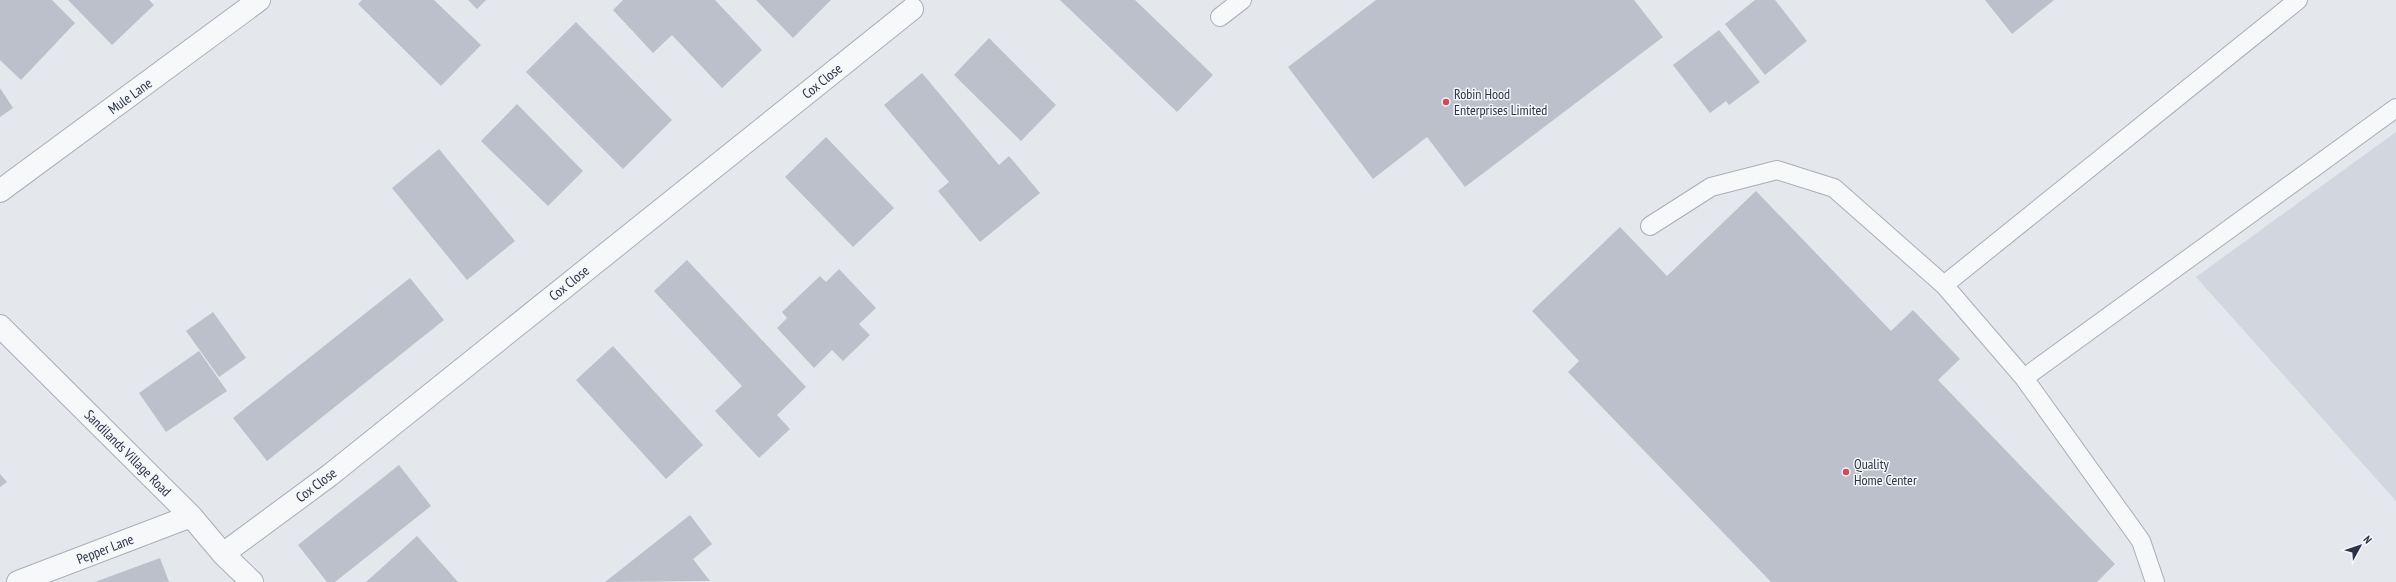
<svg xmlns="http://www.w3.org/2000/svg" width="2396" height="582" viewBox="0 0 2396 582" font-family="'PT Sans Narrow',sans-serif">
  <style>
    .built { fill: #d2d6de }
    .building { fill: #bbc0ca }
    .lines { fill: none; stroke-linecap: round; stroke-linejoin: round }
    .service-casing { stroke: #a9aeb7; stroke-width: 20 }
    .minor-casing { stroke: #a9aeb7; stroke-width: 24 }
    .service { stroke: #f7f8fa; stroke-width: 18 }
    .minor { stroke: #f7f8fa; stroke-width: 22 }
    .poi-dot { fill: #d1495b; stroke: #f4f6f9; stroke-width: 1.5 }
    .labels { text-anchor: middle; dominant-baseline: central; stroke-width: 3; stroke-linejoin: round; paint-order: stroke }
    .street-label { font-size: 14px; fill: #2b3445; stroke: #f4f6f9 }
    .poi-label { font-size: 14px; fill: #2b3445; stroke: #f4f6f9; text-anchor: start }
  </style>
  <rect width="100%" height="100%" fill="#e4e7ec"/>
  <path class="built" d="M 2396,132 L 2396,501 L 2196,277 Z"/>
  <path class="building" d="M 0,0 L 52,0 L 75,23 L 21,80 L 0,60 Z
    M 68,0 L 149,0 L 154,5 L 112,45 Z
    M 362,0 L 434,0 L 481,45 L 441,86 L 358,4 Z
    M 468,0 L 486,0 L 477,9 Z
    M 623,0 L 715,0 L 762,50 L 722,88 L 672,35 L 653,53 L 613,10 Z
    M 756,0 L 831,0 L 793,38 Z
    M 1060,0 L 1135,0 L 1213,75 L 1177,112 Z
    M 1376,0 L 1634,0 L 1663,37 L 1465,187 L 1427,137 L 1373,179 L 1288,67 Z
    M 1755,0 L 1775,0 L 1807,41 L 1765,75 L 1725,24 Z
    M 1985,0 L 2054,0 L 2012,34 Z
    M 576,22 L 672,120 L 623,169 L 526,72 Z
    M 1719,30 L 1760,82 L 1729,105 L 1726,101 L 1710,113 L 1673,65 Z
    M 989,38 L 1056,105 L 1021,141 L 954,75 Z
    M 922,73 L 999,165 L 1009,156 L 1040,193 L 980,242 L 938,191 L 949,182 L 884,105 Z
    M 0,88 L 13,108 L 0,117 Z
    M 517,104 L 583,171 L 548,206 L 481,141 Z
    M 826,137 L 894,208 L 853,247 L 785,177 Z
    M 439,149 L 515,241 L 467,280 L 392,188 Z
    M 1756,191 L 1891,331 L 1913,310 L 1960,359 L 1938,380 L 2115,564 L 2097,582 L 1771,582 L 1568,372 L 1579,361 L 1532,311 L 1620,227 L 1667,276 Z
    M 687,260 L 806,387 L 777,415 L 790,429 L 759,458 L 715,411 L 742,386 L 654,291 Z
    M 839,269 L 876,308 L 859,324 L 870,335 L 843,361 L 832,350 L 814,368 L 777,328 L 787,318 L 782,312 L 820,276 L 826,282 Z
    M 410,278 L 444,320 L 267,461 L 233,418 Z
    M 213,312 L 246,358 L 219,377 L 186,331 Z
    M 613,346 L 703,445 L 666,479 L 576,380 Z
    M 199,351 L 227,391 L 166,432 L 139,393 Z
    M 399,465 L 431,506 L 335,582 L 327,582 L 298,545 Z
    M 0,474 L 7,482 L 0,487 Z
    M 690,515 L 712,544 L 693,559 L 710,581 L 605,582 Z
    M 417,536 L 458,582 L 366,582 Z
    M 160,558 L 169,582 L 95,582 Z"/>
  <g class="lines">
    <g class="service-casing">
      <path id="service" d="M 1220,17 L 1242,0
        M 1650,226 L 1711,187 L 1777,170 L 1834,188 L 1944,285
        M 2024,378 L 2396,108
        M 2155,582 L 2141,541 L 2024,378 L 1944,285 L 2298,0"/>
    </g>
    <g class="minor-casing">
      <path id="minor" d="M 0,191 L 259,0
        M 0,326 L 191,516 L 223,554 L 252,582
        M 223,554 L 330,475 L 912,9
        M 18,582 L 191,516"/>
    </g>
    <use href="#service" class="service"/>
    <use href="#minor" class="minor"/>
  </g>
  <g class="poi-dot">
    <circle cx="1446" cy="102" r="4"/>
    <circle cx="1846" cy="472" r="4"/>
  </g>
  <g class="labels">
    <g class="street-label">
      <text transform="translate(822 81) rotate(-39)">Cox Close</text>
      <text transform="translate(130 96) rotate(-36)">Mule Lane</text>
      <text transform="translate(569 283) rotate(-39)">Cox Close</text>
      <text transform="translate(128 453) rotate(45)">Sandilands Village Road</text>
      <text transform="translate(316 485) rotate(-37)">Cox Close</text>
      <text transform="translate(105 549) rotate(-21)">Pepper Lane</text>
    </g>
    <g class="poi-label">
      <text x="1454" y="94">Robin Hood<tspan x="1454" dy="16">Enterprises Limited</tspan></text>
      <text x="1854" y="464">Quality<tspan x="1854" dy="16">Home Center</tspan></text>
    </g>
  </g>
  <g transform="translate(2360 546) rotate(50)" stroke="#f4f6f9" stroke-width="3" paint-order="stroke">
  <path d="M0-3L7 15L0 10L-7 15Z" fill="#2b3445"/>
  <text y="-6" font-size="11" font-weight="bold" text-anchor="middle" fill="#2b3445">N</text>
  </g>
</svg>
